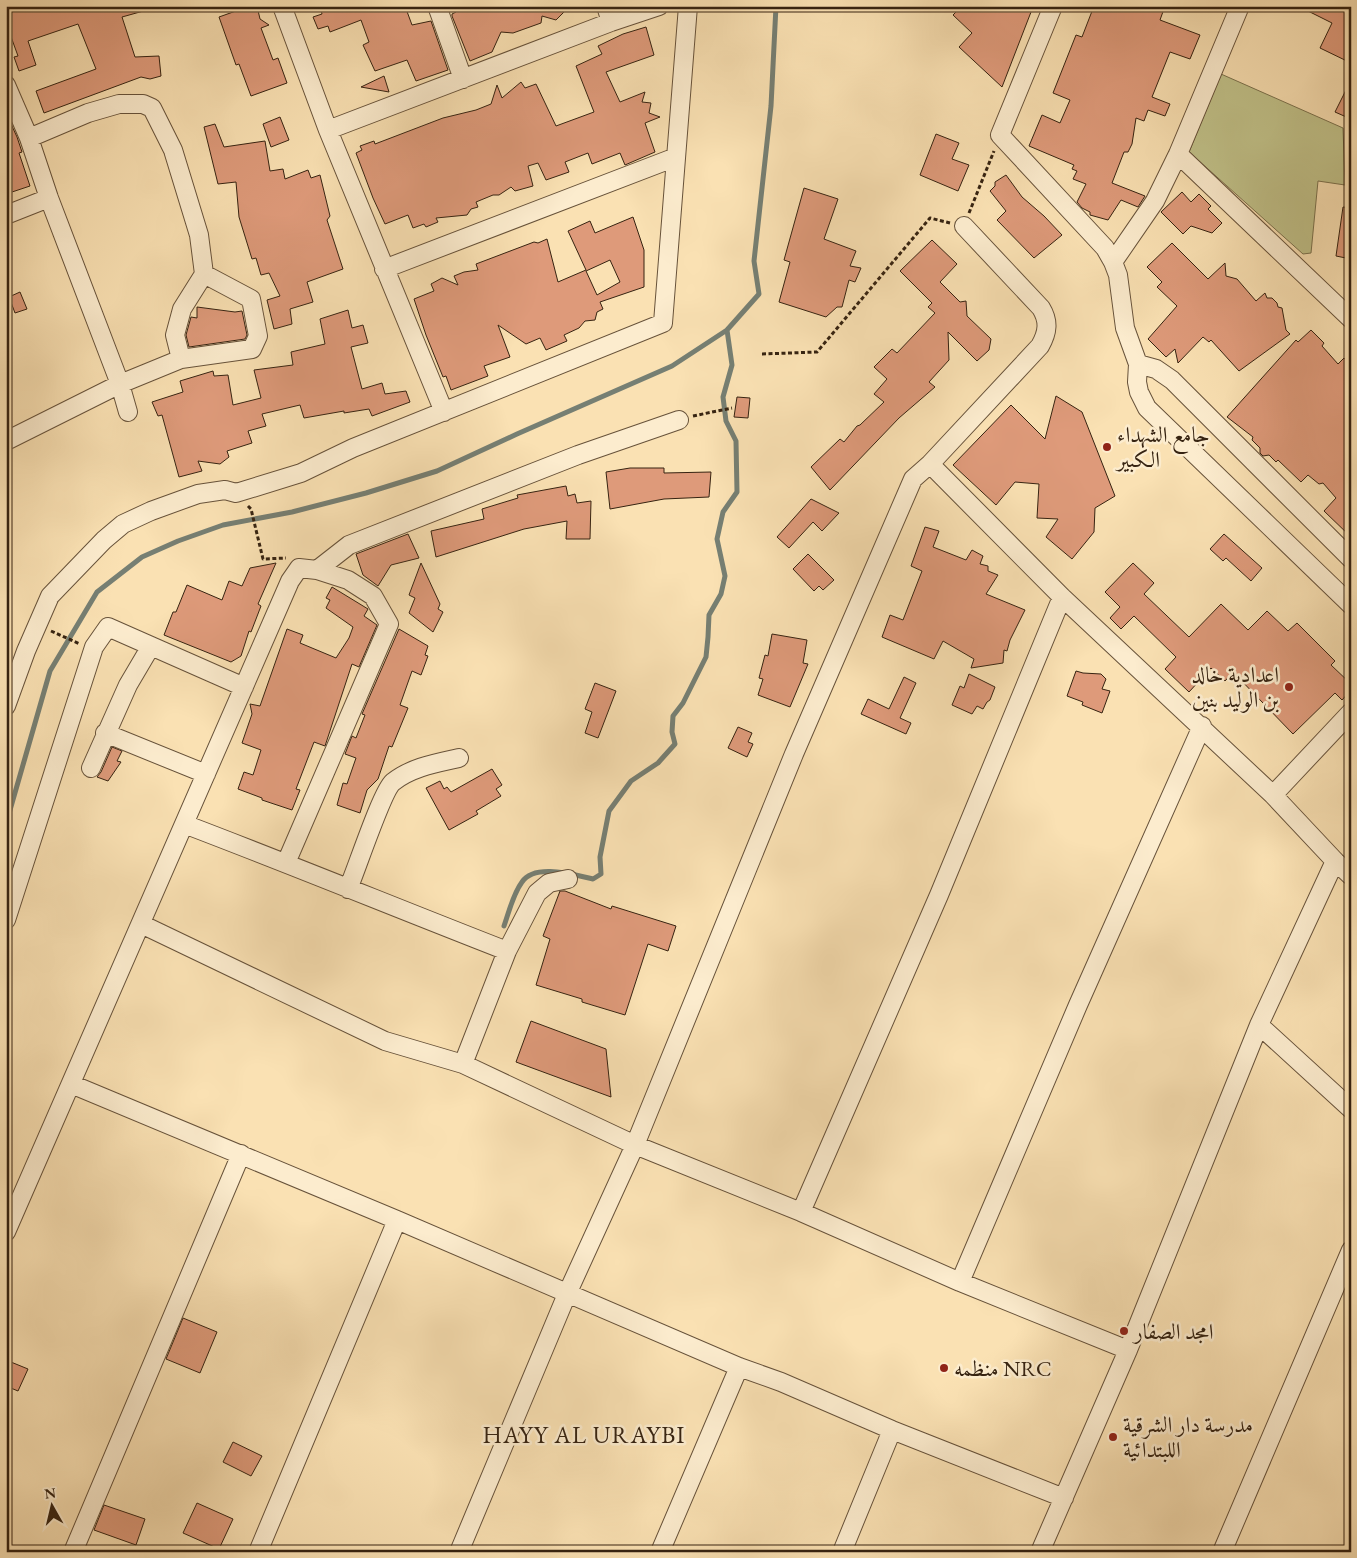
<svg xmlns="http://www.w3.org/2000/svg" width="1357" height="1558" viewBox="0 0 1357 1558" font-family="'EB Garamond',Amiri,serif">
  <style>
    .green { fill: #c1c28a; stroke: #7c724e }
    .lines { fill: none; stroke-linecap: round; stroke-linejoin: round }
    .stream { stroke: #767f73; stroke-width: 5 }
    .building { fill: #de9a7a; stroke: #362311; fill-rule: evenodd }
    .minor-casing { stroke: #67523a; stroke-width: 20 }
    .path { stroke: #362311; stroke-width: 3; stroke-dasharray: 4 2.5; stroke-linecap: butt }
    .minor { stroke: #fcecce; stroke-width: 18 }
    .poi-dot { fill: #8f2418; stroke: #fcecce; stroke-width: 2 }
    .labels { text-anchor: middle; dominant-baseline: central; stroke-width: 5; stroke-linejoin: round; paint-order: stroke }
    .poi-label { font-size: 22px; fill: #362311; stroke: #fcecce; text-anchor: start }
    .neighbourhood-label { font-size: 24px; letter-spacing: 1px; fill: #362311; stroke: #fcecce }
  </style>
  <rect width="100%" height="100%" fill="#fae1b3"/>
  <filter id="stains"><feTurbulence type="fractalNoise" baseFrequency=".004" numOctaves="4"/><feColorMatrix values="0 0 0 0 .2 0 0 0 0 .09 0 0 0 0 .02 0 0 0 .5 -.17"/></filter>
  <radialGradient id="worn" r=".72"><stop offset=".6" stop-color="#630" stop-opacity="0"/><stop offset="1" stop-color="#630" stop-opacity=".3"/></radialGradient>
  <path class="green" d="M 1221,74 L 1343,128 L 1345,185 L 1318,181 L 1311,253 L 1303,254 L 1189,152 Z"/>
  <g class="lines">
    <path class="stream" d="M 6,824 L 50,671 L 97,592 L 142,557 L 178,541 L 223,525 L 292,512 L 366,493 L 437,471 L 517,434 L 672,366 L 727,330 L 759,294 L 754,261 L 771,106 L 776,6
      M 504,926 C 509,912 513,894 522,882 C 535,863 574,875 593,879 L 601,874 L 600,857 L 609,811 L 631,781 L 658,763 L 675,744 L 672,732 L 673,716 L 683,703 L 706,657 L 708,637 L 709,615 L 721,594 L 725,576 L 717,539 L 723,512 L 737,492 L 736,441 L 726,421 L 723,397 L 732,365 L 727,330"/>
  </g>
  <path class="building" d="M 6,6 L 146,6 L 147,10 L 122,17 L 135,57 L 159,56 L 161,76 L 150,79 L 141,77 L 44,113 L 36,91 L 96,69 L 78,24 L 28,41 L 36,65 L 19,71 L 14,57 L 18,56 L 6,23 Z
    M 250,6 L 257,6 L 260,19 L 269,25 L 261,28 L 273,60 L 278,58 L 287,83 L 251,96 L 239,64 L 236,65 L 219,17 Z
    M 330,6 L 405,6 L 412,25 L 431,21 L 448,70 L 416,81 L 407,60 L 375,71 L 363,45 L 369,42 L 361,20 L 330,32 L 328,26 L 318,29 L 313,17 L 322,14 L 321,10 Z
    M 454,6 L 570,6 L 556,20 L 542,16 L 541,23 L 513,33 L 501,32 L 492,52 L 470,61 L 452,16 L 452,14 L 456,12 Z
    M 962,6 L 1025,6 L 1031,12 L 1002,87 L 959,47 L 972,33 L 953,15 Z
    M 1094,6 L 1165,6 L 1160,20 L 1200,35 L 1190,59 L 1170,52 L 1152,97 L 1170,104 L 1165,116 L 1148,110 L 1144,121 L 1136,118 L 1132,144 L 1128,152 L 1124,152 L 1112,183 L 1145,196 L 1138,207 L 1121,200 L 1108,220 L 1090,215 L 1090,212 L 1082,208 L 1077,202 L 1086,184 L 1073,179 L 1077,171 L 1072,169 L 1074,165 L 1029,146 L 1042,115 L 1060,123 L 1070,100 L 1053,93 L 1076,35 L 1082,37 Z
    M 1298,6 L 1351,6 L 1351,63 L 1320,48 L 1332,23 Z
    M 646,27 L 654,55 L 606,72 L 620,102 L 645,92 L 642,102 L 651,103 L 649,113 L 660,117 L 645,123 L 655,152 L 625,165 L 620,153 L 592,164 L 588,153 L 565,162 L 569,172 L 546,180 L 538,163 L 528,166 L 533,186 L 515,191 L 511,187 L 499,195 L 493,195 L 476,202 L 478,207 L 471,209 L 467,215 L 436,218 L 438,222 L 426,227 L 424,224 L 413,228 L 408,215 L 385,224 L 373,198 L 356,153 L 362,150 L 360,146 L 374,141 L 375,144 L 443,118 L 476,110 L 491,104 L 497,85 L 502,98 L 521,82 L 525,88 L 536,84 L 556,126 L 594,112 L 576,66 L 602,54 L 598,46 L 623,34 Z
    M 384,76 L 389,92 L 361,87 Z
    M 1351,80 L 1351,119 L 1335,112 Z
    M 6,113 L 17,137 L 22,152 L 19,153 L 30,186 L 6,194 Z
    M 280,117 L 289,140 L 271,147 L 263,124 Z
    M 215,124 L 224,147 L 265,141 L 270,171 L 283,169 L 285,179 L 308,170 L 311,178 L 320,175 L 330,216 L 327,220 L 343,269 L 307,282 L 313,302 L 290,309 L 292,324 L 274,329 L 267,300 L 280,296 L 269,273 L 261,275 L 256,258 L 252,259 L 239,217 L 236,182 L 218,184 L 204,127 Z
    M 936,134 L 959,143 L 952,159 L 969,165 L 958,191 L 920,175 Z
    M 1006,175 L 1022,197 L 1044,216 L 1062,235 L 1034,258 L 997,220 L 1006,211 L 990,191 L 995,186 L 995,182 Z
    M 804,188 L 838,199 L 824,239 L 856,251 L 850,266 L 861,268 L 855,282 L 849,280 L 842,307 L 837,307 L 826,317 L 779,302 L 790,262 L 784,260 Z
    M 1182,192 L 1191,202 L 1199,194 L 1211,206 L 1208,209 L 1222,223 L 1212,233 L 1191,226 L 1183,234 L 1161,212 Z
    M 1343,207 L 1351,208 L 1351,259 L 1336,256 Z
    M 633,217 L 644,250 L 644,287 L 600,302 L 603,309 L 597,312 L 595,320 L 585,321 L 579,328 L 564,335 L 567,341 L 546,350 L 540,338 L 526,344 L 498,325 L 510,357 L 484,366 L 488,376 L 451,390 L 446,376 L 443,377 L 426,335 L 414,299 L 434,291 L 431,284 L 442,278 L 458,285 L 454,276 L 464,272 L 478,270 L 476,264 L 534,242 L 538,243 L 547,239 L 558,282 L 586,270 L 568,231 L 590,221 L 595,233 ZM 610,260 L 620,282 L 597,295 L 586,271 Z
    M 932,240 L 957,264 L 940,282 L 960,302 L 966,301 L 967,316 L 991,339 L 989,350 L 977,361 L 948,332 L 949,360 L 929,382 L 935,387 L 899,418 L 830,490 L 811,467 L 840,439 L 844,442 L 857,426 L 860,425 L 884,402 L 874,394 L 887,379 L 874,367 L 892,349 L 897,353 L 935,313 L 928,307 L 932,303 L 900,271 Z
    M 1172,243 L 1208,279 L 1225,263 L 1226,276 L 1237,279 L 1256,301 L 1265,293 L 1267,298 L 1272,298 L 1277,303 L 1278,307 L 1282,308 L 1286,330 L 1290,334 L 1239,371 L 1211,340 L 1209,342 L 1203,337 L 1178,363 L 1175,349 L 1166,357 L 1148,339 L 1177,306 L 1157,287 L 1162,282 L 1147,267 Z
    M 20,292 L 27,309 L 15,313 L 9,297 Z
    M 197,307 L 235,312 L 242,311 L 247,335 L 245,339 L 189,347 L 186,335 L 191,317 L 197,318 Z
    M 348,310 L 352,328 L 363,325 L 368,343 L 351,347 L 362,389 L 382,383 L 385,394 L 406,391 L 410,402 L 372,416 L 369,409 L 344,413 L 344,411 L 304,418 L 300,405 L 262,414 L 266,426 L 248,431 L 252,443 L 227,451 L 229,457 L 220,464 L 198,461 L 202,471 L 179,477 L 162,415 L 158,416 L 152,402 L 183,392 L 180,381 L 213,371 L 214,376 L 228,375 L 233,405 L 261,398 L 254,370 L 293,365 L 291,352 L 325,344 L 320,319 Z
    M 1311,330 L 1324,343 L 1322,346 L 1338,364 L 1344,358 L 1351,365 L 1351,537 L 1324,511 L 1336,498 L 1323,483 L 1319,484 L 1308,475 L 1301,482 L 1278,460 L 1276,462 L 1269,455 L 1263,456 L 1260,453 L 1260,448 L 1252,440 L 1253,437 L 1227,417 L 1296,340 L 1298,342 Z
    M 1056,396 L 1082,412 L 1115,496 L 1095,508 L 1094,532 L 1072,559 L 1046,537 L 1058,519 L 1037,518 L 1039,484 L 1015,482 L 996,505 L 953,465 L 1011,405 L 1045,439 Z
    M 737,397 L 750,398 L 748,418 L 734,417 Z
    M 630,468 L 664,468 L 664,473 L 711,472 L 709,497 L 664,499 L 610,509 L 606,472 Z
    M 566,486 L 568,496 L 575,494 L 577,503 L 591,501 L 590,539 L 566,539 L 567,521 L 524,529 L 436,557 L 431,531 L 484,519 L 482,509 L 518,498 L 517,495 Z
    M 811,499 L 839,513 L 822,531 L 813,522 L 789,548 L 777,537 Z
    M 925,527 L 939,531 L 933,547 L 966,560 L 972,550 L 983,556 L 980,564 L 988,566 L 988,571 L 998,575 L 986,594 L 1025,610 L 1010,640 L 1007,651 L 1004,650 L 1003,663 L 971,668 L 974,659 L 943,641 L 934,659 L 882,637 L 890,615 L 903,620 L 922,571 L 911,566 Z
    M 408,534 L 419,558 L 391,565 L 378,586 L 363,575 L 356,554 Z
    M 1224,534 L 1262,568 L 1251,581 L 1226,558 L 1223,561 L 1210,549 Z
    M 808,554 L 834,580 L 823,590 L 819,586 L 814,591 L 793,569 Z
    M 276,563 L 258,604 L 261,606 L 251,632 L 249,631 L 241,656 L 231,662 L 164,635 L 173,612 L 176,612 L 187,585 L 222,600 L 229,581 L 242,586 L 250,568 Z
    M 421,563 L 440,604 L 438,609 L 443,612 L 433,632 L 409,613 L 415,598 L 409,595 Z
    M 1133,563 L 1154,583 L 1144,594 L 1189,637 L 1221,604 L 1248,630 L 1267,611 L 1288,631 L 1297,623 L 1335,661 L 1331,665 L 1351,684 L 1351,690 L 1342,700 L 1335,693 L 1293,734 L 1233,672 L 1225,681 L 1211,668 L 1189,692 L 1165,669 L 1176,657 L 1134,616 L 1121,629 L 1110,618 L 1120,607 L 1105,592 Z
    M 332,587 L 368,609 L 364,616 L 377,625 L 359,667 L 352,664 L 325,746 L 314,742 L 296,789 L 300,790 L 292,810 L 262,800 L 262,798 L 238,789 L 244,772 L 253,775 L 261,750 L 242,743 L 252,714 L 250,704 L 260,706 L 287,629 L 303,635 L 300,643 L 336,658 L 349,638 L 353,627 L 326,608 L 330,600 L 326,598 Z
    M 399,629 L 428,646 L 425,655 L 428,656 L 421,675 L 412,671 L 400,705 L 408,708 L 392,747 L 389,746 L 378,779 L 367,790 L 360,813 L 337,805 L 343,783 L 347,784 L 356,758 L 345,754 L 352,736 L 356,738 L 365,715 L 362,714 Z
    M 772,634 L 807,640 L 803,663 L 808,664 L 790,707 L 758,695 L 763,679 L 759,678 L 765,655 L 768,656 Z
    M 1076,671 L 1083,673 L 1101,674 L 1106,679 L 1102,689 L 1110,691 L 1102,713 L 1082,705 L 1083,702 L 1067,696 Z
    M 969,674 L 995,687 L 990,700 L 987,702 L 983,709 L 977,706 L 972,714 L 952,705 L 960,686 L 964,688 Z
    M 904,677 L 916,683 L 900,718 L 911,723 L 906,734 L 861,714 L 868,699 L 889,709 Z
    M 595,683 L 616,691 L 598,738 L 585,733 L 592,712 L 585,709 Z
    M 738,727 L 752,733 L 748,742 L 753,744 L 747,757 L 728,748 Z
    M 112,747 L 122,751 L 117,761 L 121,762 L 108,781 L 97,777 L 101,772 Z
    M 492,769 L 502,785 L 496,789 L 501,796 L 476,811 L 478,814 L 449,830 L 426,788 L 440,781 L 444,789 L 447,787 L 451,792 Z
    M 560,891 L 565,891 L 611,909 L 612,906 L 676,926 L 668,951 L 648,944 L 625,1015 L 582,1002 L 582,999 L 536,985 L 550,939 L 543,936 Z
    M 531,1021 L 606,1049 L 611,1097 L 516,1062 Z
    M 183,1318 L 217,1332 L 200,1373 L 166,1359 Z
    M 6,1360 L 28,1369 L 18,1391 L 6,1386 Z
    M 233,1442 L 262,1456 L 251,1476 L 223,1462 Z
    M 197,1503 L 233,1519 L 219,1549 L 183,1533 Z
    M 104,1505 L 145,1519 L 136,1545 L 94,1530 Z"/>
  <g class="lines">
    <g class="minor-casing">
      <path id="minor" d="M 282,6 L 328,130 L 444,412
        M 437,6 L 463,79
        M 606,6 L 611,22
        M 1053,6 L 1000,135 L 1105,248 L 1113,262 L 1118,275 L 1125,328 L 1138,364 L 1137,382 L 1139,392 L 1147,408 L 1351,605
        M 6,85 L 29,138 L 49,198 L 120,384 L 128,412
        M 328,130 L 611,22 L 659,6
        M 1178,154 L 1351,319
        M 6,215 L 49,198
        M 1113,262 L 1155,201 L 1178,154 L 1240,6
        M 384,269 L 676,157
        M 181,359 L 175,335 L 182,309 L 204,274
        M 1138,364 L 1156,369 L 1172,380 L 1351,559
        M 6,441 L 120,384 L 181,359 L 252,349 L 258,336 L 251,299 L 204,274 L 199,235 L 173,150 L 152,108 L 143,104 L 119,104 L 88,113 L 29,138
        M 930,464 L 1062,597 L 1273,795 L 1335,861 L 1351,876
        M 317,570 L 349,545 L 578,455 L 679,420
        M 6,706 L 26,651 L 50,596 L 104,540 L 123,524 L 151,511 L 198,494 L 225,490 L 236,493 L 301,473 L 353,448 L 663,323 L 688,6
        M 105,733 L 206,774
        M 91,768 L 128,685 L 151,646
        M 1273,795 L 1351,712
        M 184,824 C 292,865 399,909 507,951
        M 348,889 C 356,871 382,791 393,782 C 412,767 437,763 459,758
        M 6,920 L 94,647 L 108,627 L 244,687
        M 141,924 L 385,1041 L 463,1064 L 635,1145 L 801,1212 L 960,1282 L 1128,1350
        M 1259,1025 L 1351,1109
        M 463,1064 L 507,951 L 537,893 L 549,883 L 568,879
        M 71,1084 L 397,1220 L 739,1367 L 781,1382 L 892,1430 L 1064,1498
        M 801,1212 L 939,895 L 1062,597
        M 6,1232 L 290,581 L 299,568 L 317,570 L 348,580 L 373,596 L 389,624 L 286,863
        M 960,1282 L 1078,1005 L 1202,726
        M 73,1552 L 241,1154
        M 258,1552 L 397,1220
        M 459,1552 L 567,1294 L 635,1145 L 794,754 L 913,479 L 930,464 L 1040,346 C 1048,332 1049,321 1041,308 L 964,226
        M 660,1552 L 739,1367
        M 842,1552 L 892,1430
        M 1040,1552 L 1128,1350 L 1259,1025 L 1335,861
        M 1222,1552 L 1351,1250"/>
    </g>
    <path class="path" d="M 969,213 L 994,151
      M 762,354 L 817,352 L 930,218 L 950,223
      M 693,416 L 732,408
      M 248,506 L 251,509 L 263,559 L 286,558
      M 51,631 L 80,644"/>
    <use href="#minor" class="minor"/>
  </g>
  <g class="poi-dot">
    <circle cx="1107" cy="447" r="5"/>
    <circle cx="1289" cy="687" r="5"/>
    <circle cx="1124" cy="1331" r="5"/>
    <circle cx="944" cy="1368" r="5"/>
    <circle cx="1113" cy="1437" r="5"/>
  </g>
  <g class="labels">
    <g class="poi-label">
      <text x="1117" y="434">جامع الشهداء<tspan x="1117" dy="25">الكبير</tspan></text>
      <text x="1279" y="674" text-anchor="end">اعدادية خالد<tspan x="1279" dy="25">بن الوليد بنين</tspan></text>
      <text x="1134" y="1331">امجد الصفار</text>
      <text x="954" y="1368">منظمه NRC</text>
      <text x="1123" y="1424">مدرسة دار الشرقية<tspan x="1123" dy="25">اللبتدائية</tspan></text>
    </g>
    <g class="neighbourhood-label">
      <text x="584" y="1434">HAYY AL URAYBI</text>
    </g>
  </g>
  <rect width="1357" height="1558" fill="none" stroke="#fae1b3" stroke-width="25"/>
  <rect x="8" y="8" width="1342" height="1543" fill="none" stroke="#362311" stroke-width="2.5"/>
  <rect x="12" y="12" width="1332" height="1533" fill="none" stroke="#362311"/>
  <g transform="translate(52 1506) rotate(352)" stroke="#fcecce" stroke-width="4" paint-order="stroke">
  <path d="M0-4L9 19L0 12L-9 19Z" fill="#362311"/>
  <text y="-8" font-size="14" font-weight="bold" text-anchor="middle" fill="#362311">N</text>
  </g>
  <rect width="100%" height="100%" filter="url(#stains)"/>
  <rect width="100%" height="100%" fill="url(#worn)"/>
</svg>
